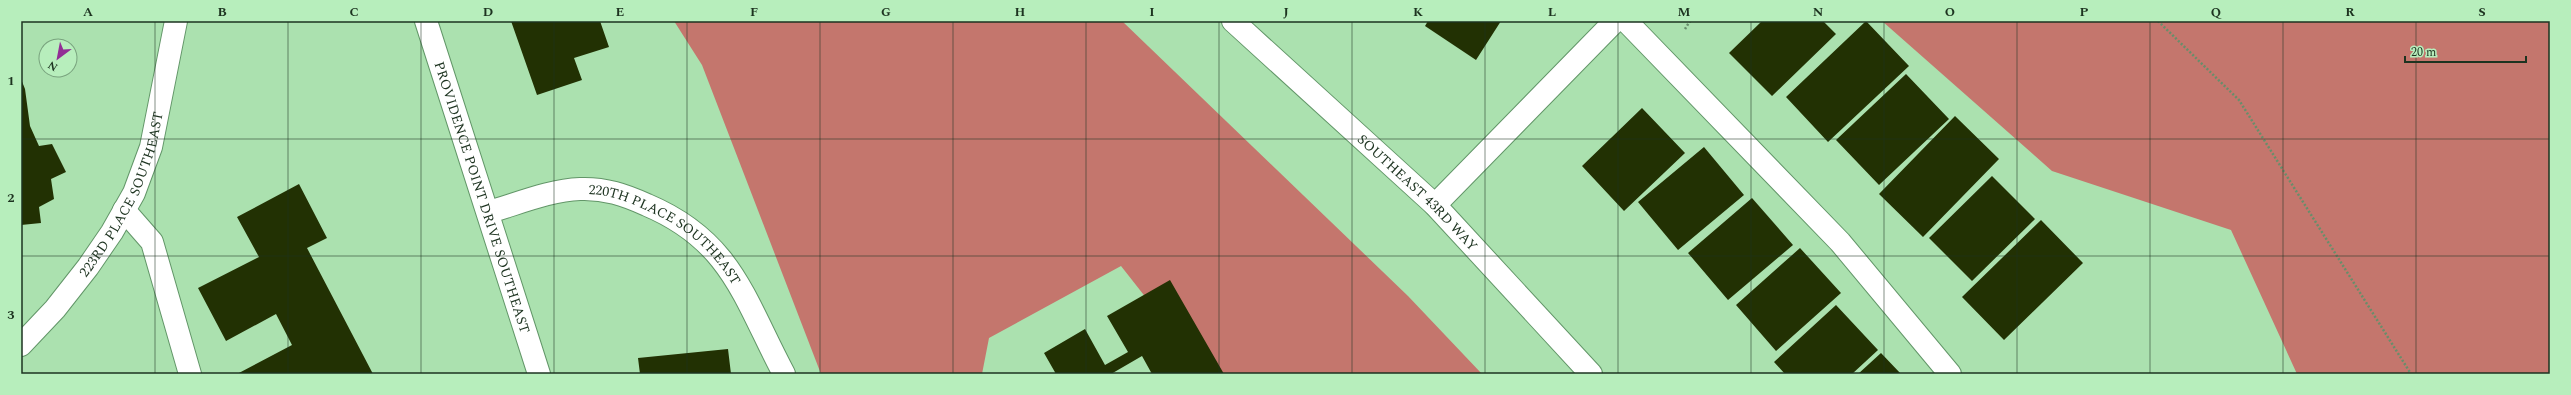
<svg xmlns="http://www.w3.org/2000/svg" width="2571" height="395" viewBox="0 0 2571 395" font-family="Spectral,serif">
  <style>
    .forest { fill: #c4766d }
    .building { fill: #223103 }
    .lines { fill: none; stroke-linecap: round; stroke-linejoin: round }
    .lane-casing { stroke: #629668; stroke-width: 24 }
    .street-casing { stroke: #629668; stroke-width: 24 }
    .secondary-casing { stroke: #629668; stroke-width: 24 }
    .path { stroke: #678e6b; stroke-width: 2.5; stroke-dasharray: 2 2; stroke-linecap: butt }
    .lane { stroke: #fff; stroke-width: 22 }
    .street { stroke: #fff; stroke-width: 22 }
    .secondary { stroke: #fff; stroke-width: 22 }
    .grid { fill: none; stroke: #1d3320; stroke-width: 1; stroke-opacity: 0.55 }
    .labels { text-anchor: middle; dominant-baseline: central; stroke-width: 4; stroke-linejoin: round; paint-order: stroke }
    .street-label { font-size: 14px; fill: #1d3320; stroke: #b7eebc }
    .neatline { fill: none; stroke: #1d3320; stroke-width: 1.5 }
    .grid-label { font-size: 13px; text-anchor: middle; font-weight: bold; fill: #1d3320 }
  </style>
  <rect width="100%" height="100%" fill="#abe1af"/>
  <path class="forest" d="M 674,21 L 1122,21 L 1408,296 L 1482,374 L 1206,374 L 1121,266 L 989,338 L 982,374 L 821,374 L 702,65 Z
    M 1882,21 L 2550,21 L 2550,374 L 2297,374 L 2231,230 L 2052,171 Z"/>
  <path class="building" d="M 511,21 L 600,21 L 609,47 L 574,58 L 582,80 L 537,95 Z
    M 1428,21 L 1501,21 L 1476,60 L 1425,26 Z
    M 1762,21 L 1823,21 L 1836,34 L 1772,96 L 1729,53 Z
    M 1866,21 L 1909,66 L 1828,142 L 1786,97 Z
    M 1906,74 L 1949,119 L 1879,185 L 1836,140 Z
    M 21,79 L 25,89 L 30,126 L 39,146 L 52,144 L 66,172 L 51,179 L 54,199 L 39,207 L 41,223 L 21,225 Z
    M 1642,108 L 1685,153 L 1624,211 L 1582,166 Z
    M 1955,116 L 1999,159 L 1923,237 L 1879,194 Z
    M 1704,147 L 1744,195 L 1678,250 L 1638,202 Z
    M 1992,176 L 2035,219 L 1972,281 L 1929,238 Z
    M 299,184 L 327,238 L 307,248 L 373,374 L 237,374 L 292,345 L 276,314 L 226,341 L 198,288 L 259,257 L 237,217 Z
    M 1752,198 L 1793,245 L 1728,300 L 1688,253 Z
    M 2041,220 L 2083,263 L 2004,340 L 1962,297 Z
    M 1800,248 L 1841,293 L 1776,351 L 1736,305 Z
    M 1170,280 L 1224,374 L 1152,374 L 1142,356 L 1111,374 L 1056,374 L 1044,353 L 1085,329 L 1105,365 L 1128,352 L 1107,316 Z
    M 1836,305 L 1878,350 L 1852,374 L 1785,374 L 1774,362 Z
    M 728,349 L 731,374 L 640,374 L 638,358 Z
    M 1881,353 L 1901,374 L 1858,374 Z"/>
  <g class="lines">
    <g class="lane-casing">
      <path id="lane" d="M 124,210 L 152,242 L 190,374"/>
    </g>
    <g class="street-casing">
      <g id="street">
        <path id="s1" d="M 426,21 L 539,374"/>
        <path d="M 1626,21 L 1840,242 L 1950,374"/>
        <path d="M 1435,205 L 1615,21"/>
        <path id="s2" d="M 489,212 C 517,204 550,190 580,189 C 605,188 625,195 647,205 C 732,241 744,299 784,374"/>
        <path id="s3" d="M 21,345 L 55,309 L 88,267 L 112,232 L 134,193 L 151,147 L 176,21"/>
      </g>
    </g>
    <g class="secondary-casing">
      <g id="secondary">
        <path id="s4" d="M 1233,21 L 1435,205 L 1591,374"/>
      </g>
    </g>
    <path class="path" d="M 2158,21 L 2239,100 L 2411,374
      M 1685,29 L 1690,21"/>
    <use href="#lane" class="lane"/>
    <use href="#street" class="street"/>
    <use href="#secondary" class="secondary"/>
  </g>
  <path class="grid" d="M 155,21 L 155,374M 288,21 L 288,374M 421,21 L 421,374M 554,21 L 554,374M 687,21 L 687,374M 820,21 L 820,374M 953,21 L 953,374M 1086,21 L 1086,374M 1219,21 L 1219,374M 1352,21 L 1352,374M 1485,21 L 1485,374M 1618,21 L 1618,374M 1751,21 L 1751,374M 1884,21 L 1884,374M 2017,21 L 2017,374M 2150,21 L 2150,374M 2283,21 L 2283,374M 2416,21 L 2416,374M 21,139 L 2550,139M 21,256 L 2550,256"/>
  <g class="labels">
    <g class="street-label">
      <text stroke="none"><textPath href="#s4" startOffset="252">SOUTHEAST 43RD WAY</textPath></text>
      <text stroke="none"><textPath href="#s3" startOffset="184">223RD PLACE SOUTHEAST</textPath></text>
      <text stroke="none"><textPath href="#s1" startOffset="185">PROVIDENCE POINT DRIVE SOUTHEAST</textPath></text>
      <text stroke="none"><textPath href="#s2" startOffset="194">220TH PLACE SOUTHEAST</textPath></text>
    </g>
  </g>
  <rect width="2571" height="395" fill="none" stroke="#b7eebc" stroke-width="44"/>
  <g transform="translate(58 58) rotate(212)"><circle r="19" fill="#b7eebc" stroke="#79a37e"/>
  <path d="M0-3L7 15L0 10L-7 15Z" fill="#922e95"/>
  <text y="-6" font-size="11" font-weight="bold" text-anchor="middle" fill="#1d3320">N</text>
  </g>
  <path d="M2405 56v6h121v-6" fill="none" stroke="#1d3320" stroke-width="2"/>
  <text x="2411" y="56" font-size="12" fill="#1d3320" stroke="#b7eebc" stroke-width="3" paint-order="stroke">20 m</text>
  <rect x="22" y="22" width="2527" height="351" class="neatline"/>
  <g class="grid-label">
    <text x="88" y="16">A</text>
    <text x="222" y="16">B</text>
    <text x="354" y="16">C</text>
    <text x="488" y="16">D</text>
    <text x="620" y="16">E</text>
    <text x="754" y="16">F</text>
    <text x="886" y="16">G</text>
    <text x="1020" y="16">H</text>
    <text x="1152" y="16">I</text>
    <text x="1286" y="16">J</text>
    <text x="1418" y="16">K</text>
    <text x="1552" y="16">L</text>
    <text x="1684" y="16">M</text>
    <text x="1818" y="16">N</text>
    <text x="1950" y="16">O</text>
    <text x="2084" y="16">P</text>
    <text x="2216" y="16">Q</text>
    <text x="2350" y="16">R</text>
    <text x="2482" y="16">S</text>
    <text x="11" y="85">1</text>
    <text x="11" y="202">2</text>
    <text x="11" y="319">3</text>
  </g>
</svg>
